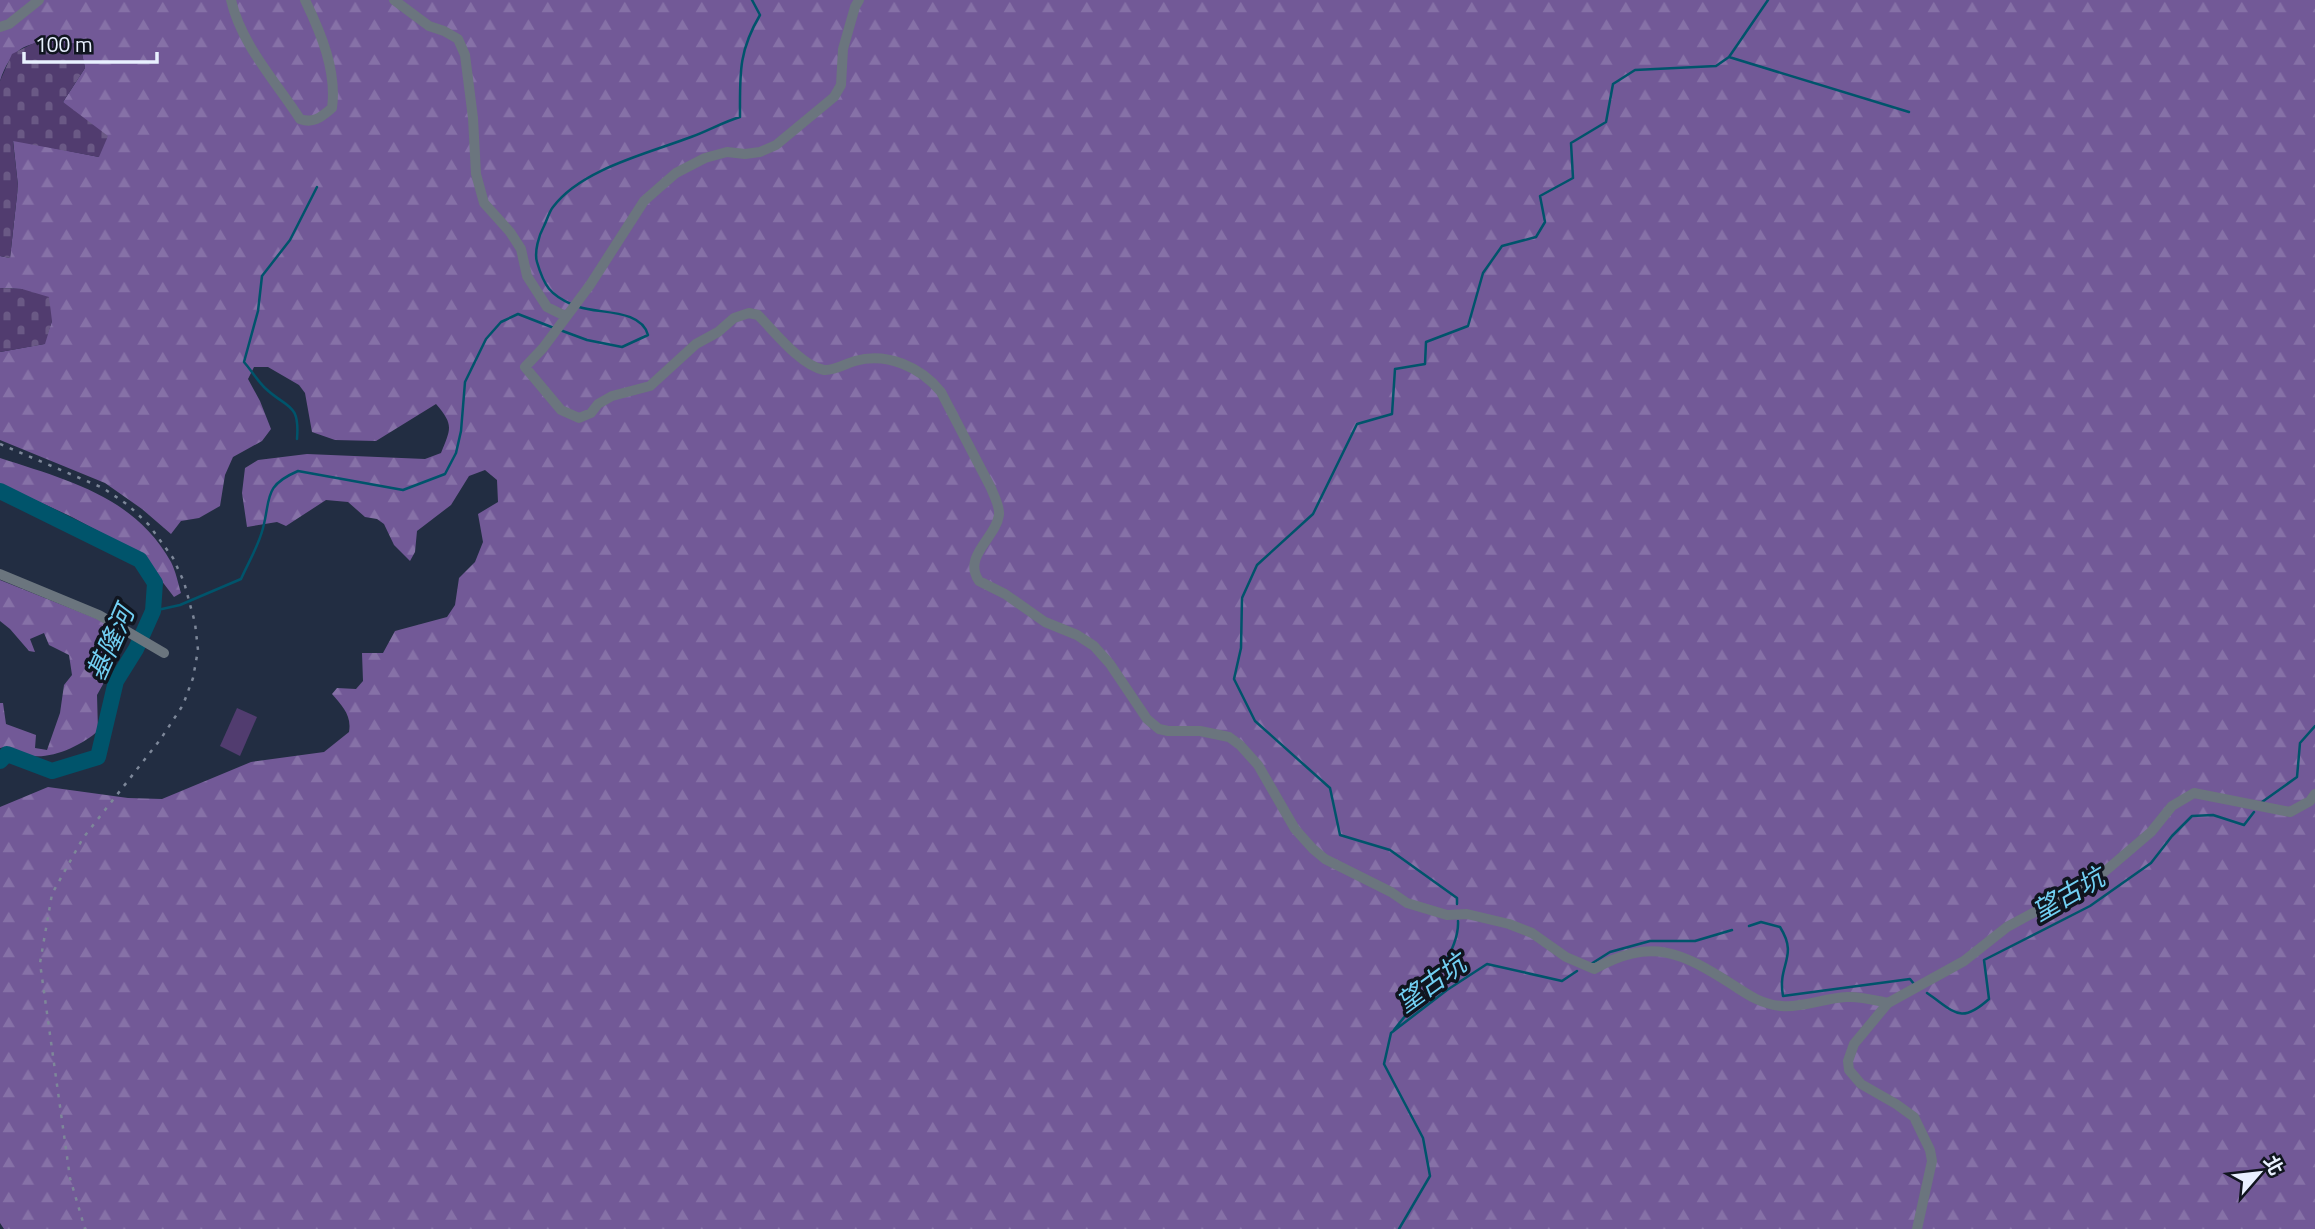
<svg xmlns="http://www.w3.org/2000/svg" width="2315" height="1229" viewBox="0 0 2315 1229" font-family="'Titillium Web','Noto Sans TC',sans-serif">
  <style>
    .forest { fill: url(#forest-firs) }
    .cemetery { fill: url(#cemetery-stones) }
    .pitch { fill: #513c6f }
    .lines { fill: none; stroke-linecap: round; stroke-linejoin: round }
    .stream { stroke: #00546b; stroke-width: 2.5 }
    .river { stroke: #00546b; stroke-width: 16 }
    .minor { stroke: #6b757e; stroke-width: 10 }
    .rail { stroke: #7d8799; stroke-width: 2.5; stroke-dasharray: 3.5 7; stroke-linecap: butt }
    .labels { text-anchor: middle; dominant-baseline: central; stroke-width: 7; stroke-linejoin: round; paint-order: stroke }
    .water-label { font-size: 26px; font-style: italic; fill: #72d0f3; stroke: #10151f }
  </style>
  <defs>
    <pattern id="forest-firs" width="22" height="20" patternUnits="userSpaceOnUse" patternTransform="scale(1.75)"><rect width="22" height="20" fill="#725997"/><path d="M5 1l3.5 6h-7zM16 11l3.5 6h-7z" fill="#8671a7"/></pattern>
    <pattern id="cemetery-stones" width="16" height="16" patternUnits="userSpaceOnUse" patternTransform="scale(1.75)"><rect width="16" height="16" fill="#513c6f"/><path d="M2 7V4a2 2 0 0 1 4 0v3zM10 15v-3a2 2 0 0 1 4 0v3z" fill="#6a5985"/></pattern>
  </defs>
  <rect width="100%" height="100%" fill="#222d42"/>
  <path class="forest" d="M 0,0 L 2315,0 L 2315,1229 L 4,1229 L 0,1223 L 0,807 L 48,787 L 128,798 L 162,799 L 251,762 L 324,752 L 349,732 C 352,715 342,706 332,694 L 337,688 L 356,689 L 363,681 L 362,653 L 383,653 L 395,631 L 447,617 L 455,605 L 459,578 L 475,562 L 483,542 L 478,514 L 498,502 L 497,480 L 485,470 L 469,476 L 451,505 L 417,531 L 415,552 L 410,561 L 394,545 L 384,524 L 377,519 L 365,517 L 348,502 L 326,500 L 286,526 L 277,522 L 247,527 L 242,493 L 245,468 L 258,460 L 307,454 L 425,459 L 441,453 C 451,428 454,425 436,404 L 376,441 L 335,440 L 312,432 L 305,393 L 299,385 L 268,367 L 254,367 L 248,379 L 260,401 L 271,429 L 262,441 L 233,457 L 225,475 L 220,506 L 199,518 L 181,521 L 171,534 L 142,509 L 105,483 L 0,440 L 0,352 L 44,344 L 52,321 L 22,289 L 0,288 L 0,256 L 10,258 L 18,186 L 13,140 L 99,157 L 63,102 L 85,68 L 80,44 C 41,41 14,36 0,81 Z
    M 0,458 C 67,480 134,496 171,562 C 176,572 178,583 181,593 L 174,597 L 141,554 L 70,516 L 0,484 Z
    M 0,580 L 100,620 L 126,639 L 121,652 L 97,695 L 98,731 C 81,746 49,761 26,755 C 17,752 10,746 0,748 L 0,703 L 3,703 L 6,724 L 36,735 L 35,748 L 47,750 L 60,713 L 64,685 L 72,675 L 69,655 L 49,645 L 44,633 L 30,639 L 35,652 L 29,651 L 10,629 L 0,621 Z"/>
  <path class="cemetery" d="M 38,41 L 80,44 L 85,68 L 63,102 L 108,136 L 99,157 L 13,141 L 18,186 L 10,258 L 0,256 L 0,81 L 12,54 Z
    M 0,288 L 22,289 L 49,297 L 52,321 L 45,344 L 0,352 Z"/>
  <path class="pitch" d="M 237,708 L 257,717 L 240,756 L 220,746 Z"/>
  <g class="lines">
    <path class="stream" d="M 1729,57 L 1909,112
      M 573,305 C 550,295 544,286 537,262 C 534,252 539,235 544,226 C 547,220 549,212 553,207 C 581,169 649,153 691,137 C 708,131 723,122 740,117 C 740,75 738,52 760,15 L 752,0
      M 560,330 L 587,340 L 622,347 L 648,335 C 641,309 600,314 579,307
      M 297,439 C 300,402 287,409 265,388 C 257,380 251,370 244,362 L 258,311 L 262,276 L 290,240 L 317,187
      M 153,611 L 180,605 L 241,579 C 248,563 259,545 263,528 C 271,498 263,486 298,471 L 403,490 L 445,474 L 456,453 L 461,431 L 465,382 L 486,339 L 501,322 L 518,314 L 554,328
      M 2262,802 L 2297,777 L 2300,743 L 2315,726
      M 1457,904 L 1457,898 L 1390,850 L 1340,835 L 1330,788 L 1255,721 L 1234,679 L 1241,648 L 1242,598 L 1257,565 L 1313,514 L 1357,424 L 1392,414 L 1395,369 L 1425,364 L 1426,342 L 1468,326 L 1483,273 L 1502,246 L 1536,237 L 1545,222 L 1540,196 L 1573,178 L 1571,143 L 1606,122 L 1613,84 L 1635,70 L 1716,66 L 1729,57 L 1768,0
      M 1749,926 L 1761,922 L 1780,927 C 1799,957 1777,964 1783,996 L 1910,979 L 1914,984
      M 1591,964 L 1610,952 L 1650,941 L 1695,941 L 1732,930
      M 1927,993 C 1955,1012 1960,1025 1989,999 L 1984,960 L 2090,906 L 2151,863 L 2172,836 L 2192,816 L 2213,815 L 2244,825 L 2254,812
      M 1394,1030 C 1415,1002 1460,957 1458,921
      M 1399,1229 L 1430,1176 L 1423,1138 L 1384,1064 L 1391,1033 L 1447,990 L 1487,964 L 1562,981 L 1577,971"/>
    <path class="river" d="M 0,491 L 140,560 L 155,583 L 153,611 L 136,649 L 116,681 L 98,757 L 52,771 L 7,754 L 0,761"/>
    <path class="minor" d="M 231,0 C 241,44 276,82 300,119 C 314,124 321,117 332,108 C 337,71 321,33 305,0
      M 394,0 L 429,26 L 444,31 L 458,39 L 465,55 L 473,118 L 476,174 L 484,203 L 510,232 L 521,249 L 527,276 L 547,307 L 565,316
      M 859,0 L 855,7 L 843,49 L 841,85 L 834,97 L 776,145 L 760,152 L 745,154 L 727,152 L 705,158 L 676,173 L 661,186 L 644,201 L 590,285 L 543,348 L 525,367 L 561,410 L 579,418 L 591,413 L 598,404 L 612,396 L 650,386 L 696,344 L 718,332 L 734,318 L 749,313 L 758,315 C 774,331 801,366 824,370 C 834,371 845,364 855,361 C 887,352 921,367 941,392 L 991,488 C 994,496 1000,506 999,515 C 996,538 962,556 979,581 L 1005,594 L 1045,622 L 1077,635 L 1094,646 L 1110,664 L 1147,719 L 1159,729 L 1168,731 L 1200,731 L 1229,737 L 1240,745 L 1258,765 L 1295,829 L 1313,849 L 1325,859 L 1391,892 L 1407,903 L 1447,915 L 1467,914 L 1509,924 L 1532,933 L 1566,957 L 1594,969 C 1652,937 1681,952 1733,985 C 1748,995 1763,1005 1782,1006 C 1802,1008 1825,998 1846,997 C 1860,996 1874,1000 1888,1003
      M 0,27 L 9,24 L 39,0
      M 0,574 L 99,615 L 164,653
      M 1917,1229 L 1932,1161 L 1930,1150 L 1914,1117 L 1896,1104 L 1861,1084 L 1849,1070 L 1848,1061 L 1854,1044 L 1888,1003 L 1964,961 L 2007,927 L 2096,879 L 2151,832 L 2172,806 L 2194,793 L 2290,812 L 2310,801 L 2315,794"/>
    <path class="rail" d="M 0,444 L 103,488 L 128,505 L 149,525 L 173,558 L 184,582 L 195,623 L 198,650 L 193,678 L 183,705 L 160,740 L 83,838 L 52,894 L 40,963 L 70,1178 L 85,1229"/>
  </g>
  <g class="labels">
    <g class="water-label">
      <text transform="translate(110 643) rotate(-66)">基隆河</text>
      <text transform="translate(2068 894) rotate(-30)">望古坑</text>
      <text transform="translate(1431 983) rotate(-36)">望古坑</text>
    </g>
  </g>
  <g transform="translate(2259 1173) rotate(62)" stroke="#10151f" stroke-width="5" paint-order="stroke">
  <path d="M0-5L12 26L0 18L-12 26Z" fill="#e9f1ff"/>
  <text y="-10" font-size="19" font-weight="bold" text-anchor="middle" fill="#e9f1ff">北</text>
  </g>
  <path d="M24 52v10h133v-10" fill="none" stroke="#e9f1ff" stroke-width="3.5"/>
  <text x="35" y="52" font-size="21" fill="#e9f1ff" stroke="#10151f" stroke-width="5" paint-order="stroke">100 m</text>
</svg>
